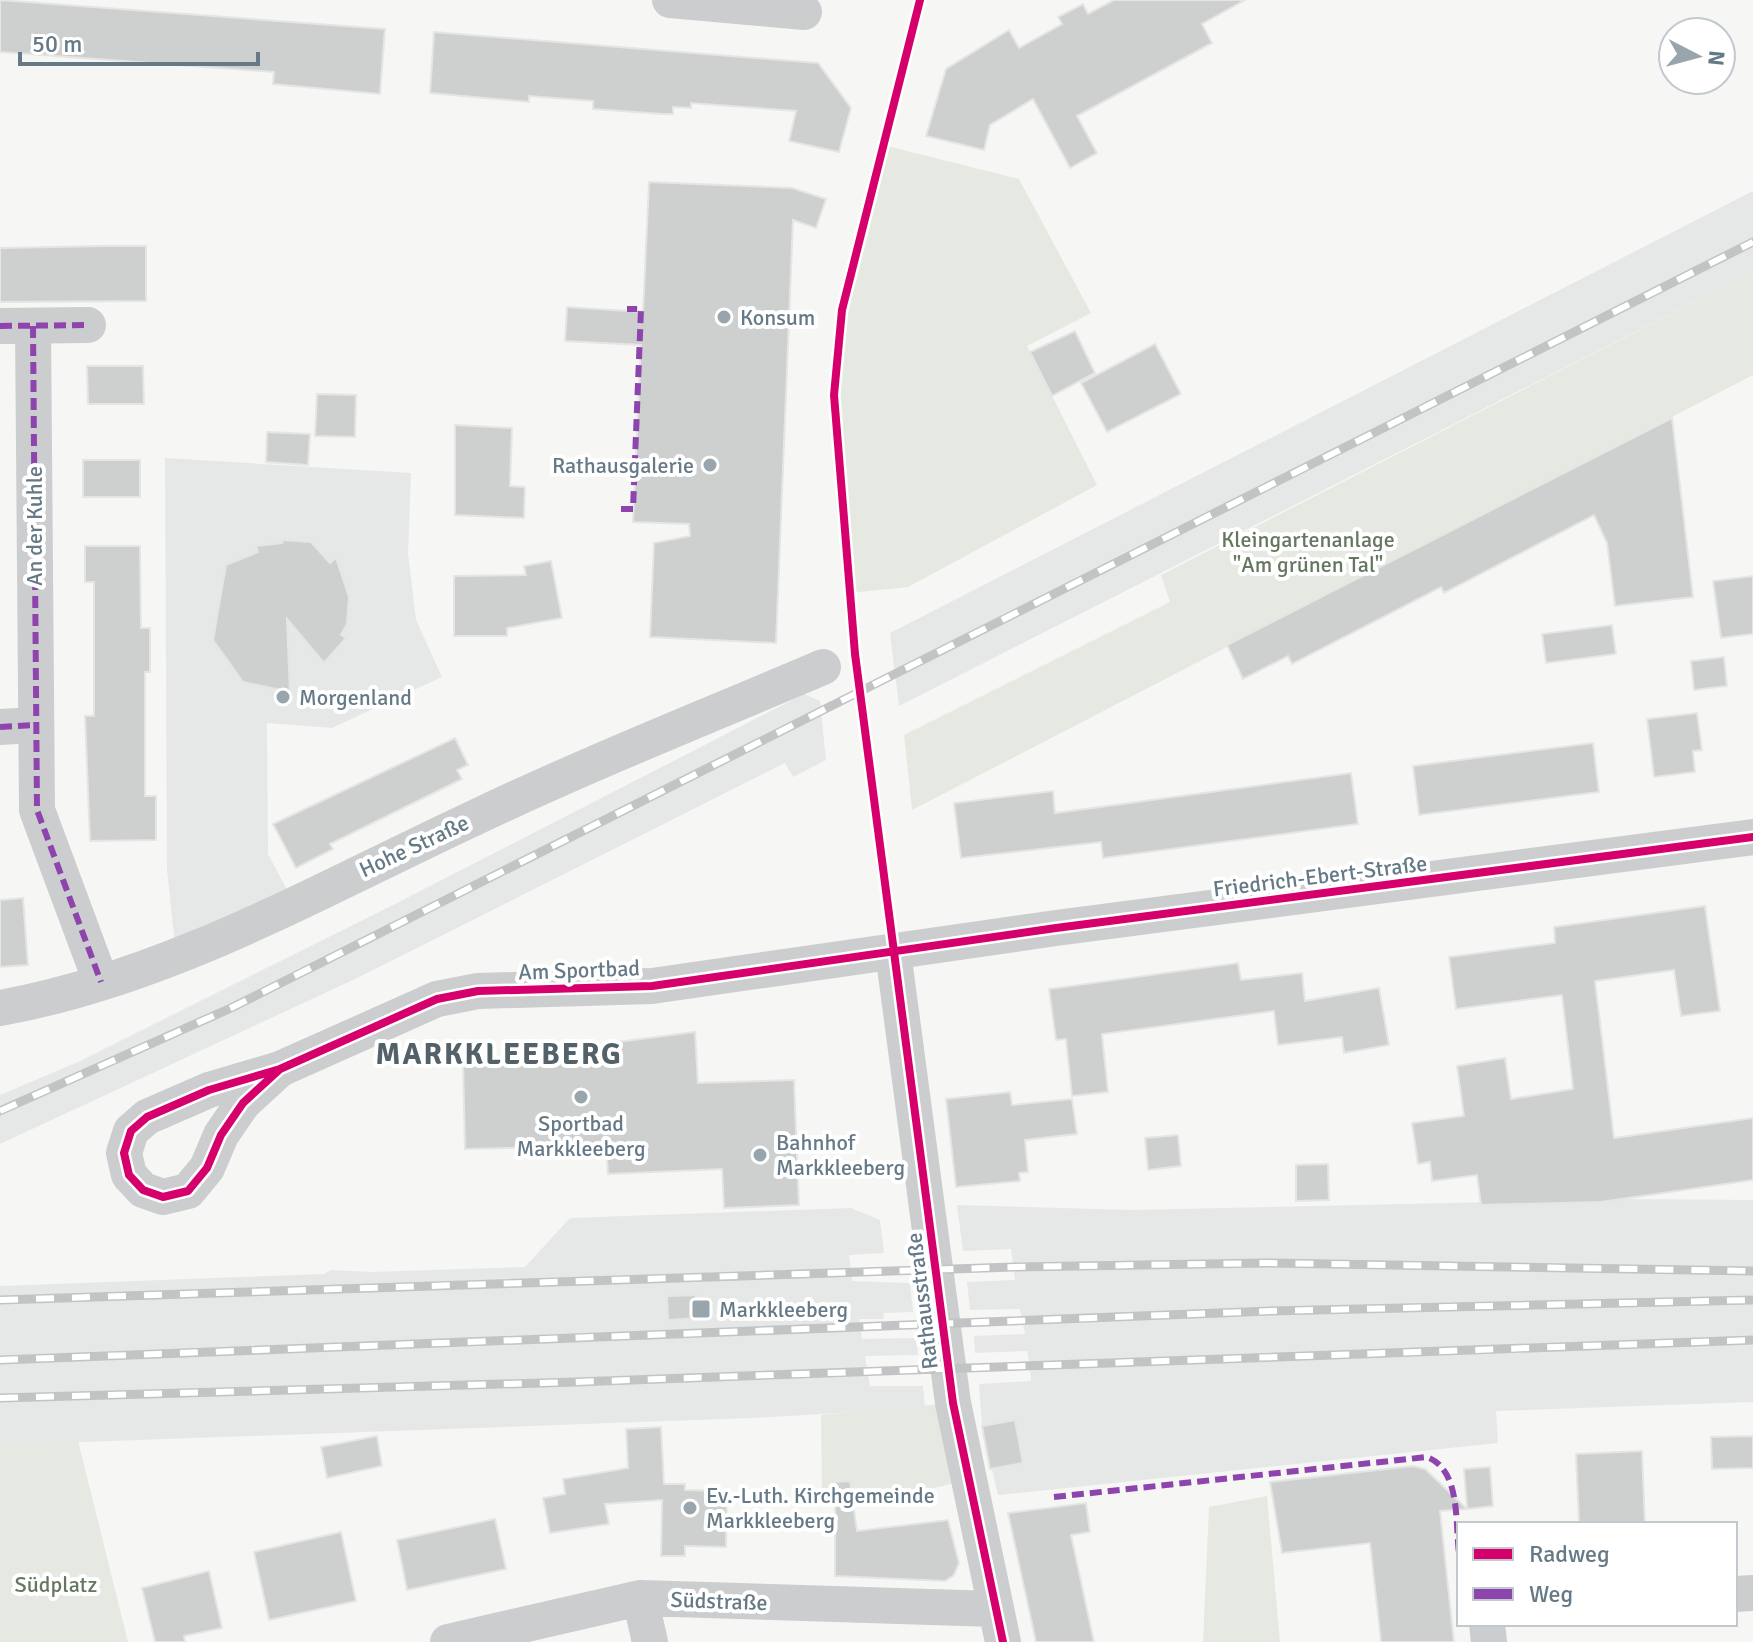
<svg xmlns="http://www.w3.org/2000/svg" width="1753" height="1642" viewBox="0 0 1753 1642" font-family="Signika,sans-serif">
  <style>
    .built { fill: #e6e7e7 }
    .green { fill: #e6e9e2 }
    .building { fill: #ced0d0; stroke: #e5e5e4; stroke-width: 2 }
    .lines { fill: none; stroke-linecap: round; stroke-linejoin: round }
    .minor { stroke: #cccdce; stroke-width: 36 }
    .rail-casing { stroke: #c1c3c4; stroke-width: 9 }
    .rail { stroke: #fff; stroke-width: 6; stroke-dasharray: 18; stroke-linecap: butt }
    .quiet { stroke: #8e44ad; stroke-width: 6; stroke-dasharray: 12 6; stroke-linecap: butt }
    .cycleway-casing { stroke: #fff; stroke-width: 13 }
    .cycleway { stroke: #d6006c; stroke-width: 8 }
    .poi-dot { fill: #98a5ac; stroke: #fff; stroke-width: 3 }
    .labels { text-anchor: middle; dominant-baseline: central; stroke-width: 8; stroke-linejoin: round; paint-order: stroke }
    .poi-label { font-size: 22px; fill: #657986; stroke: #fff; text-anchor: start }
    .street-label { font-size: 22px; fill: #657986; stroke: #fff }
    .park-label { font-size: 22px; fill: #667760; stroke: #fff }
    .district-label { font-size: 30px; font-weight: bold; letter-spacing: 2px; fill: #53616a; stroke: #fff }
  </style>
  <rect width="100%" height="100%" fill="#f6f6f4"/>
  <path class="built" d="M 1753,191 L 1753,272 L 899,706 L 890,633 Z
    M 165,458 L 411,473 L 408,553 L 416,620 L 442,677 L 332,728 L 267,723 L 268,854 L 294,903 L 176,955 L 167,869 Z
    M 804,694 L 820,701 L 826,760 L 793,777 L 785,763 L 355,979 L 0,1144 L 0,1095 L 78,1062 L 395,904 Z
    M 1623,1199 L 1753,1200 L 1753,1402 L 1496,1411 L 1498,1443 L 998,1495 L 982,1426 L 979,1384 L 1031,1381 L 1030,1365 L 1027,1351 L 975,1353 L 974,1336 L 1025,1334 L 1020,1309 L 970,1310 L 967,1282 L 1015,1280 L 1011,1249 L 963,1251 L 957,1205 L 1133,1210 Z
    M 851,1208 L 880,1220 L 884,1253 L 849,1255 L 852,1281 L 910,1283 L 913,1312 L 884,1313 L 883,1319 L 859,1319 L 862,1339 L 916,1338 L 918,1355 L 865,1356 L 870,1386 L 923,1386 L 925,1408 L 752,1418 L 0,1445 L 0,1286 L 324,1274 L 331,1270 L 372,1272 L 525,1267 L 570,1218 Z"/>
  <path class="green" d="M 883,145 L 1019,179 L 1091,313 L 1027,346 L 1097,485 L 908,587 L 849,593 C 843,515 830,433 836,354 C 840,290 864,206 883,145 Z
    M 1753,272 L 1753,375 L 912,810 L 904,735 L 1170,602 L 1161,575 Z
    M 953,1403 L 967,1480 L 897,1497 L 895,1489 L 822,1488 L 821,1415 Z
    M 78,1441 L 128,1642 L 0,1642 L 0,1445 Z
    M 1267,1496 L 1280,1642 L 1203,1642 L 1209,1507 Z"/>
  <path class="building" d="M 0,0 L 385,29 L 380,94 L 273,84 L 274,72 L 0,52 Z
    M 1114,0 L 1245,0 L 1202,24 L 1212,43 L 1077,116 L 1097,153 L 1070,168 L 1033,99 L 990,125 L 984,150 L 926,136 L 946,69 L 1009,30 L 1019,48 L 1062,24 L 1058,17 L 1083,4 L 1088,14 Z
    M 434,32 L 818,63 L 851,108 L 839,152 L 789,141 L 796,111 L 691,103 L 691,108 L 673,107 L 673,114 L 663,114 L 593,109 L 593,101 L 529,96 L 529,102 L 430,93 Z
    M 649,182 L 792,188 L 826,199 L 816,228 L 793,220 L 776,643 L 650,637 L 654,543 L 690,536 L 689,524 L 633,522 L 641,345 L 565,341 L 567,307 L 643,312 Z
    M 104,246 L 146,246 L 146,301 L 0,302 L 0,248 Z
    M 1075,331 L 1095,373 L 1052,396 L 1030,352 Z
    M 1155,344 L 1181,394 L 1107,432 L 1081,383 Z
    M 87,366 L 143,366 L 144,404 L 88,404 Z
    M 317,394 L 356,395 L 355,437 L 315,436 Z
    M 1672,418 L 1693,597 L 1615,606 L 1607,543 L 1594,515 L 1444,593 L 1441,587 L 1292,664 L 1288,656 L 1243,679 L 1227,645 Z
    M 455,425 L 512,428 L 510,486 L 525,487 L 524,518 L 455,515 Z
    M 267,432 L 310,434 L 308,465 L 266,462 Z
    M 83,460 L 140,460 L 140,497 L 83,497 Z
    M 283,540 L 311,542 L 330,563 L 336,558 L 349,597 L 347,624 L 341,635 L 346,638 L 324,663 L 287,619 L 290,692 L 243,682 L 213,640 L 226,565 L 258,552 L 256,546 L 282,543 Z
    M 85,546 L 140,546 L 141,628 L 150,628 L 150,672 L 145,672 L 145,796 L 156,796 L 156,840 L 90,841 L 85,716 L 94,716 L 94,582 L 85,582 Z
    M 551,561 L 562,618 L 507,628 L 507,636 L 454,636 L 454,576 L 526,575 L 524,566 Z
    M 1753,576 L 1753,634 L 1721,638 L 1713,581 Z
    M 1612,625 L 1616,654 L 1546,663 L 1542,634 Z
    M 1724,657 L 1727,686 L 1694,690 L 1691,661 Z
    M 1697,713 L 1702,750 L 1693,751 L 1695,772 L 1654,777 L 1647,719 Z
    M 455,738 L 468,765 L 457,770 L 462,779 L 330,844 L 333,849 L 296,868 L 273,824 Z
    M 1593,743 L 1599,792 L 1419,815 L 1413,766 Z
    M 1351,773 L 1358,824 L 1103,858 L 1101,842 L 961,858 L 954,803 L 1053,791 L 1055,813 Z
    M 23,898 L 28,965 L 0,967 L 0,900 Z
    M 1705,906 L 1720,1011 L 1681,1016 L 1674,970 L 1595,981 L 1614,1138 L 1753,1118 L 1753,1180 L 1601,1202 L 1481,1205 L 1477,1175 L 1432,1181 L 1430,1162 L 1418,1164 L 1412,1123 L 1464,1116 L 1457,1066 L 1505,1058 L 1511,1099 L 1573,1089 L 1562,995 L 1456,1009 L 1449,957 L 1555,943 L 1554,927 Z
    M 1238,963 L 1241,980 L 1302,973 L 1305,1001 L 1379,988 L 1389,1045 L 1344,1053 L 1342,1037 L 1278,1045 L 1274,1011 L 1102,1034 L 1108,1092 L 1072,1096 L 1066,1039 L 1056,1040 L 1049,989 Z
    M 695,1032 L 698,1083 L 794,1080 L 799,1205 L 724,1208 L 722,1169 L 608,1174 L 606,1146 L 465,1149 L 463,1062 Z
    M 1010,1092 L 1012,1105 L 1072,1099 L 1077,1134 L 1025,1140 L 1028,1172 L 1019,1173 L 1020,1181 L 956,1187 L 946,1099 Z
    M 1178,1135 L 1181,1166 L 1148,1170 L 1145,1138 Z
    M 1328,1164 L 1329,1200 L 1296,1201 L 1296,1165 Z
    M 696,1295 L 697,1318 L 668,1320 L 667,1296 Z
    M 1015,1420 L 1023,1463 L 990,1469 L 982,1426 Z
    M 661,1427 L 664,1484 L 685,1484 L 685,1490 L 727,1491 L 726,1547 L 685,1546 L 685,1556 L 661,1556 L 662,1500 L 605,1504 L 609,1524 L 550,1533 L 543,1498 L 565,1494 L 563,1479 L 628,1468 L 626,1429 Z
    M 377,1436 L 382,1466 L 327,1478 L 321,1447 Z
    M 1753,1436 L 1753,1468 L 1712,1469 L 1711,1437 Z
    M 1642,1451 L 1645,1524 L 1579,1524 L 1576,1454 Z
    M 1413,1466 L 1425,1469 L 1467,1509 L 1440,1511 L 1454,1642 L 1381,1642 L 1370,1543 L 1282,1553 L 1270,1482 Z
    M 1490,1467 L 1493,1506 L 1467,1509 L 1464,1469 Z
    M 850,1481 L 857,1531 L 948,1520 L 959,1563 L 954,1575 L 945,1581 L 835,1576 L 835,1482 Z
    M 1086,1503 L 1090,1532 L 1071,1535 L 1094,1642 L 1036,1642 L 1008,1513 Z
    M 495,1519 L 506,1569 L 407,1590 L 397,1540 Z
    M 341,1532 L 356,1601 L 269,1620 L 254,1552 Z
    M 209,1571 L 222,1628 L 184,1636 L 185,1642 L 155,1642 L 142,1588 Z"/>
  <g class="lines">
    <path class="minor" d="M 670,0 L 804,12
      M 0,326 L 88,325
      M 33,326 L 37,810 L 101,982
      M 0,727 L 34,725
      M 893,952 L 953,1403 L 1003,1642
      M 0,1008 C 167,978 320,890 472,819 C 587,764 706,717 823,667
      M 280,1069 L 243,1103 L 221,1135 L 207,1168 L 188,1191 L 163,1197 L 143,1190 L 129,1175 L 124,1153 L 131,1131 L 147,1117 L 209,1090 L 280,1069 L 437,999 L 478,991 L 652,986 L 1056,928 L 1753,837
      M 1735,1594 L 1753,1593
      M 640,1598 L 650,1642
      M 1487,1624 L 1489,1642
      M 448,1642 L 640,1598 L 995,1609"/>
    <g class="rail-casing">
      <path id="rail" d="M 0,1111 L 231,1008 L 1753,242
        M 0,1300 L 1014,1267 L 1266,1263 L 1753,1271
        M 0,1360 L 1271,1311 L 1753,1300
        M 0,1398 L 576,1382 L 1753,1340"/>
    </g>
    <use href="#rail" class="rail"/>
    <path class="quiet" d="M 0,326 L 88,325
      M 33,326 L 37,810 L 101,982
      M 621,509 L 633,509 L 641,309 L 627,309
      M 0,727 L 34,725
      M 1054,1497 L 1427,1457 C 1461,1470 1455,1522 1459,1553"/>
    <g class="cycleway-casing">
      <path id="cycleway" d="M 920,0 L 842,310 L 834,395 L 855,654 L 953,1403 L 1003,1642
        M 280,1069 L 243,1103 L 221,1135 L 207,1168 L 188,1191 L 163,1197 L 143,1190 L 129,1175 L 124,1153 L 131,1131 L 147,1117 L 209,1090 L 280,1069 L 437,999 L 478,991 L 652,986 L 1056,928 L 1753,837"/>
    </g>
    <use href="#cycleway" class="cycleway"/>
  </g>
  <g class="poi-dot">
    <circle cx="724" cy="317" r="8"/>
    <circle cx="710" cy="465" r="8"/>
    <circle cx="283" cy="697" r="8"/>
    <circle cx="581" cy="1097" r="8"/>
    <circle cx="760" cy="1155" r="8"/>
    <rect x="691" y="1299" width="20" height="20" rx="4"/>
    <circle cx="690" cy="1508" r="8"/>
  </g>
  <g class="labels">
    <g class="poi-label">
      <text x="740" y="317">Konsum</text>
      <text x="694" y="465" text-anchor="end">Rathausgalerie</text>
      <text x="299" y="697">Morgenland</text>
      <text x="581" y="1123" text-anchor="middle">Sportbad<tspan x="581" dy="25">Markkleeberg</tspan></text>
      <text x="776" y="1142">Bahnhof<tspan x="776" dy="25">Markkleeberg</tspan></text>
      <text x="719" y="1309">Markkleeberg</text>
      <text x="706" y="1495">Ev.-Luth. Kirchgemeinde<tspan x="706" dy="25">Markkleeberg</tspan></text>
    </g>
    <g class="street-label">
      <text transform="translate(34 526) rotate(-90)">An der Kuhle</text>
      <text transform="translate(414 846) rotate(-25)">Hohe Straße</text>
      <text transform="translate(1320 876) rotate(-7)">Friedrich-Ebert-Straße</text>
      <text transform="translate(579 970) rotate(-2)">Am Sportbad</text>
      <text transform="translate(922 1301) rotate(-97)">Rathausstraße</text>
      <text transform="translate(719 1601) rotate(2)">Südstraße</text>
    </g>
    <g class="park-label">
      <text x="1308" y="539">Kleingartenanlage<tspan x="1308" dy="25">"Am grünen Tal"</tspan></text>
      <text x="56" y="1584">Südplatz</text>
    </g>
    <g class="district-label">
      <text x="499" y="1054">MARKKLEEBERG</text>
    </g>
  </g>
  <rect x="1457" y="1522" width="280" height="104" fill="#ffffff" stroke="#c1c9cf" stroke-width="2"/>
  <rect x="1473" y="1548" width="40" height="12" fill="#d6006c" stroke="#c1c9cf" stroke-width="2"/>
  <text x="1529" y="1562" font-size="24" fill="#657986">Radweg</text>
  <rect x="1473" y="1588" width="40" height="12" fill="#8e44ad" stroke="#c1c9cf" stroke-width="2"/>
  <text x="1529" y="1602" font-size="24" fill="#657986">Weg</text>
  <g transform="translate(1697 56) rotate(96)"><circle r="38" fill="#ffffff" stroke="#c1c9cf" stroke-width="2"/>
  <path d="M0-6L14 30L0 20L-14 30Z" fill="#98a5ac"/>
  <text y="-12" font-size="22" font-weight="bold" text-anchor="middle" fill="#657986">N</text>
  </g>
  <path d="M20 52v12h238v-12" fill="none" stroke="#657986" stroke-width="4"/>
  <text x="32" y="52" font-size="24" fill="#657986" stroke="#ffffff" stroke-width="6" paint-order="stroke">50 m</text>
</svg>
